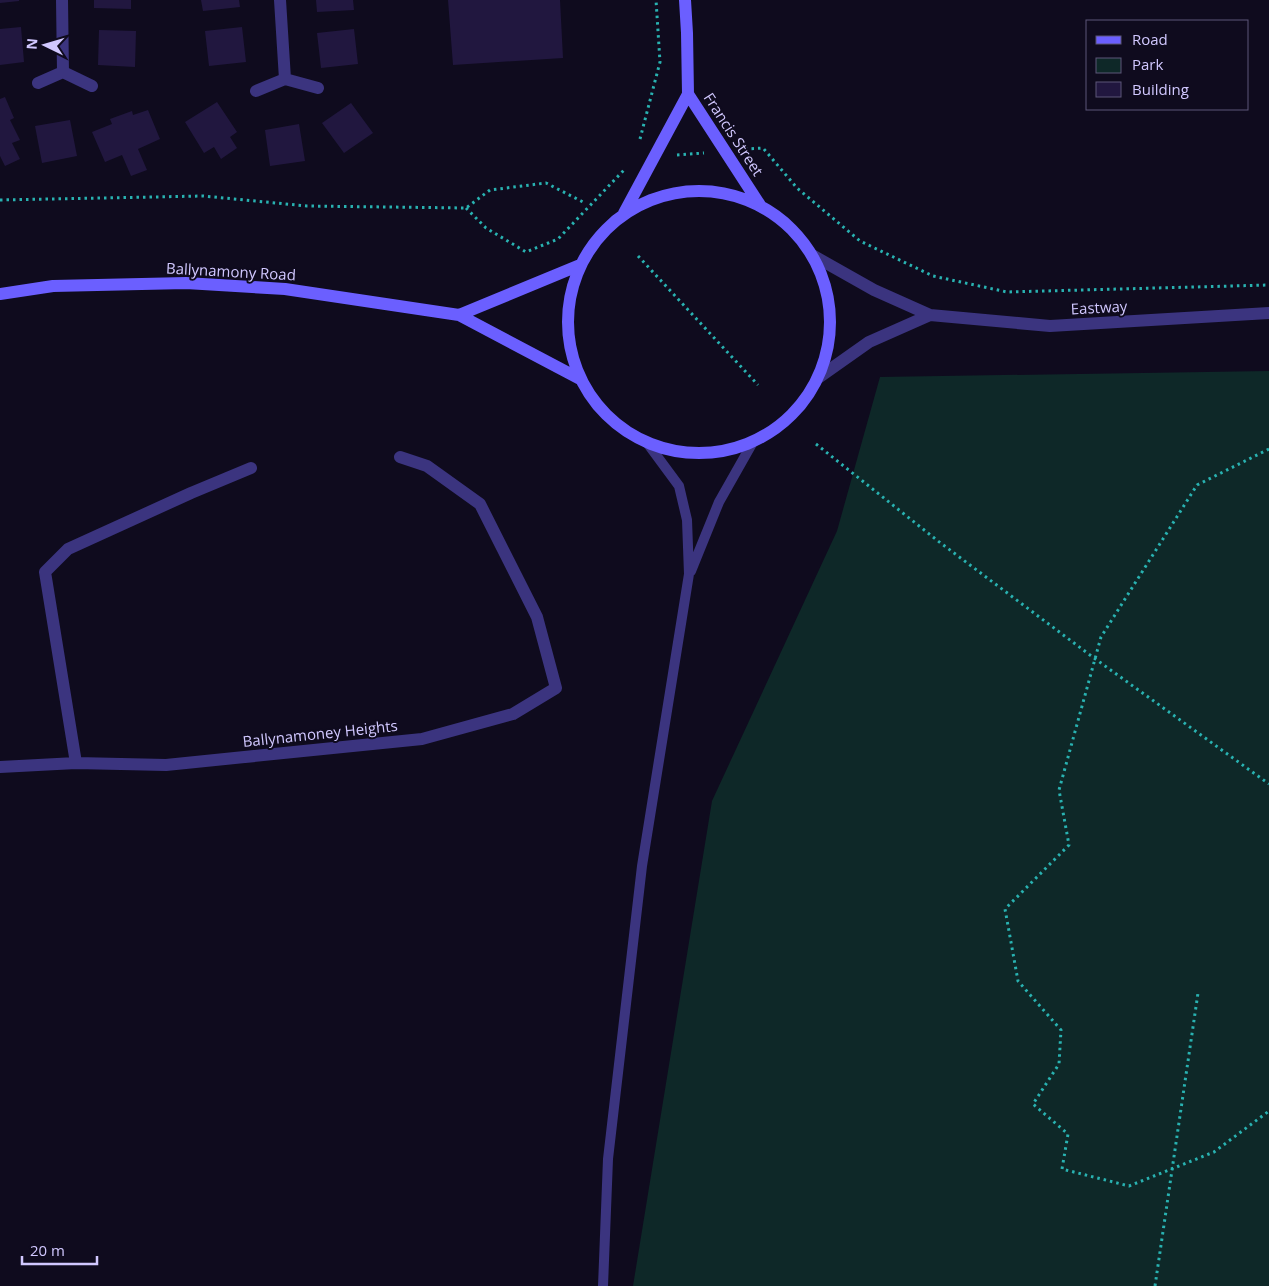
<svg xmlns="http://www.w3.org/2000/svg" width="1269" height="1286" viewBox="0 0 1269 1286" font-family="'Open Sans',sans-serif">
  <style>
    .green { fill: #0e2828 }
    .building { fill: #21173f }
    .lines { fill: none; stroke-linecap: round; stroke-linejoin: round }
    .path { stroke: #29b2b1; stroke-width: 3; stroke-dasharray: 2.5 4; stroke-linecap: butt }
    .service { stroke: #3b347f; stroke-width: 10 }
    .minor { stroke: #3b347f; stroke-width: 12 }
    .tertiary { stroke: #3b347f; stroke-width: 12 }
    .secondary { stroke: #6b5fff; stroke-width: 12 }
    .labels { text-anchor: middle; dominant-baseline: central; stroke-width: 4; stroke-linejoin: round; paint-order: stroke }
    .street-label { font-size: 15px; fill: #d1c8ff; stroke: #0f0b1e }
  </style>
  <rect width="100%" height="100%" fill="#0f0b1e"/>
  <path class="green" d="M 1269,371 L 1269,1286 L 633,1286 L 712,801 L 837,531 L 880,377 Z"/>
  <path class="building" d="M 0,0 L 19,0 L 19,1 L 0,3 Z
    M 94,0 L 131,0 L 131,9 L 94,8 Z
    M 201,0 L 239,0 L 240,7 L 203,11 Z
    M 316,0 L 353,0 L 354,10 L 317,12 Z
    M 448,0 L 560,0 L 563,58 L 453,65 Z
    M 21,27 L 24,62 L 0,65 L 0,29 Z
    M 242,27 L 246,62 L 209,66 L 205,31 Z
    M 354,29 L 358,64 L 321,68 L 317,33 Z
    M 99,30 L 136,31 L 135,67 L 98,65 Z
    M 5,97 L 14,118 L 10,120 L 20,140 L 12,143 L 20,159 L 5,166 L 0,156 L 0,99 Z
    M 217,102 L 237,132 L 230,137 L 237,148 L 221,159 L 214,147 L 204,153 L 185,122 Z
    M 351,103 L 373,133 L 344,153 L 322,123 Z
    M 148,110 L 160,139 L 138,149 L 147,170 L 131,176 L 122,155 L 105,162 L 92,132 L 112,124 L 110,119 L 132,111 L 133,115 Z
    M 70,120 L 77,156 L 42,163 L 35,126 Z
    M 299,124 L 305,161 L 270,166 L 265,130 Z"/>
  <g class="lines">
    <path class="path" d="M 640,139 L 660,62 L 656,0
      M 745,149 L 763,148 L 797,188 L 860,241 L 933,276 L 1007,292 L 1269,285
      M 677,155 L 704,153
      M 0,200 L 203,196 L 307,206 L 466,208 L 490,190 L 546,183 L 585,203
      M 466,208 L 486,228 L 526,252 L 558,239 L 624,170
      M 638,256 L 758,385
      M 816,444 L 938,541 L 1094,658 L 1269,784
      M 1269,449 L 1197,485 L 1101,637 L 1059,790 L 1069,845 L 1005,909 L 1018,981 L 1061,1030 L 1059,1064 L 1033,1104 L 1068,1134 L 1062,1169 L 1129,1186 L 1214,1152 L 1269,1111
      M 1155,1286 L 1198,993"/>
    <path class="service" d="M 691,571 L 719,502 L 753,442
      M 603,1286 L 608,1159 L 642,866 L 689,574 L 687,520 L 679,486 L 648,444"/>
    <path class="minor" d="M 62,0 L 63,72
      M 280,0 L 285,79
      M 38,83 L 63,72 L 92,86
      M 256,91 L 285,79 L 318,88
      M 76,763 L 45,572 L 68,549 L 191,493 L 251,468
      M 0,767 L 76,763 L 166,765 L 422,739 L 513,714 L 556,688 L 537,617 L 480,504 L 427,466 L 400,457"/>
    <path class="tertiary" d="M 812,255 L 874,290 L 930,315 L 1050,326 L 1269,313
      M 818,378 L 869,342 L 930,315"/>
    <path class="secondary" d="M 688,94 L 760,205
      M568 322a131 131 0 1 1 262 0a131 131 0 1 1-262 0Z
      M 624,213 L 688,94 L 687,33 L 685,0
      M 0,294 L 53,286 L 186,283 L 285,289 L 459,315 L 580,379
      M 459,315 L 580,265"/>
  </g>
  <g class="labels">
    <g class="street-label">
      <text transform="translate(734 134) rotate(57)">Francis Street</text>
      <text transform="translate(231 271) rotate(3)">Ballynamony Road</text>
      <text transform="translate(1099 307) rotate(-3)">Eastway</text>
      <text transform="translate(320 733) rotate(-6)">Ballynamoney Heights</text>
    </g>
  </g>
  <rect x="1086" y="20" width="162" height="90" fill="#0f0b1e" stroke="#5d5778"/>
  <rect x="1096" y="36" width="25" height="8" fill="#6b5fff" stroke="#5d5778"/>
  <text x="1132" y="45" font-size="15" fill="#d1c8ff">Road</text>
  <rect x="1096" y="58" width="25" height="15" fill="#0e2828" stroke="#5d5778"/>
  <text x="1132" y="70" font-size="15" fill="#d1c8ff">Park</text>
  <rect x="1096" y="82" width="25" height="15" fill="#21173f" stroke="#5d5778"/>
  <text x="1132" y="95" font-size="15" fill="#d1c8ff">Building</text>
  <g transform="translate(45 45) rotate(275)" stroke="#0f0b1e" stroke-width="4" paint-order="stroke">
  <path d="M0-4L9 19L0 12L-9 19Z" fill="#d1c8ff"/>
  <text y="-8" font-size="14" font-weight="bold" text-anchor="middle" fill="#d1c8ff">N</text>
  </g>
  <path d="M22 1256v8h75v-8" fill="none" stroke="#d1c8ff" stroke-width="2.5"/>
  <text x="30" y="1256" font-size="15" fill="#d1c8ff" stroke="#0f0b1e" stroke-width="4" paint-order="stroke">20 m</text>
</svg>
